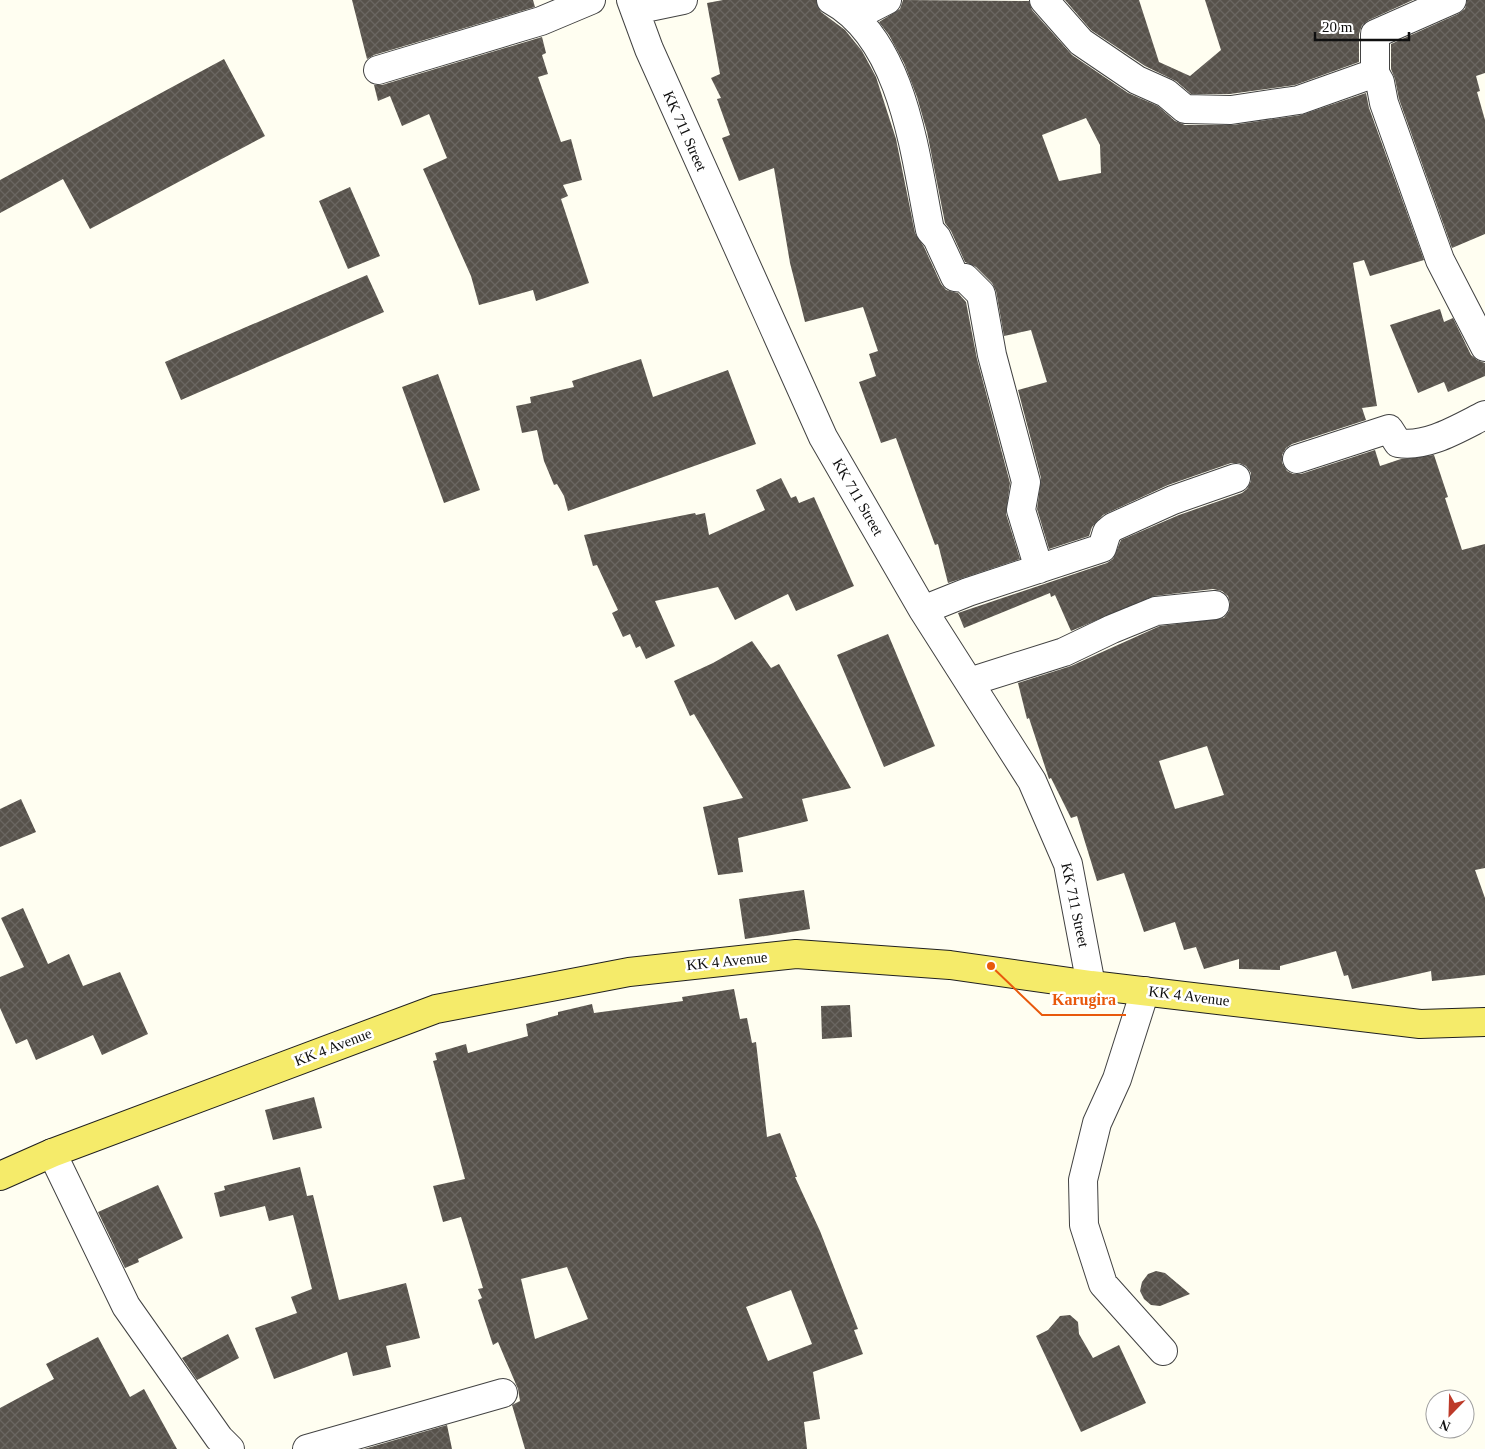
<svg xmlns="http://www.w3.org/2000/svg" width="1485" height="1449" viewBox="0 0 1485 1449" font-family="Georgia,serif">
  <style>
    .building { fill: url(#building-cross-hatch); fill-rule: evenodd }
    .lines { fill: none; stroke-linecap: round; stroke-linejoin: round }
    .minor-casing { stroke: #424242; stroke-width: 30 }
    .major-casing { stroke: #202020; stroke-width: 30 }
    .minor { stroke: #fff; stroke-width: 28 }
    .major { stroke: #f5eb6a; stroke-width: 28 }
    .labels { text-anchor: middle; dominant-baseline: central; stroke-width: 5; stroke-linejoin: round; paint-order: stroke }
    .street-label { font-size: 15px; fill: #0f0f0f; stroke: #fff }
    .leader { fill: none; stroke: #e8590c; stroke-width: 2 }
    .callout-dot { fill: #e8590c; stroke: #fff; stroke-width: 2 }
    .callout-label { font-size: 16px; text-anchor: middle; font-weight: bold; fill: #e8590c; stroke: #fff; stroke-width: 5; stroke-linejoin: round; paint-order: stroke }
  </style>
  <defs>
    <pattern id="building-cross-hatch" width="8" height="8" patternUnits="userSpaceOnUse" patternTransform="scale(1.25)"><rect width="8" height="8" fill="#57524b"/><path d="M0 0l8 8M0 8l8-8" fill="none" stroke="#6a6661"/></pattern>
  </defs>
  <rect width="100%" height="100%" fill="#fffef1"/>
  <path class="building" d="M 352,0 L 533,0 L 535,7 L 374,55 L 367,59 Z
    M 723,0 L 816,0 L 821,12 L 845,30 L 862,51 L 876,77 L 896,139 L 915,233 L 924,247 L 941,284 L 946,290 L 958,293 L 966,302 L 977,359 L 1010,483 L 1006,514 L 1020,559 L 948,583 L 938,544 L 935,545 L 896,438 L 881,443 L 859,382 L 876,376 L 869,354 L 878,351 L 863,307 L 805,322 L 790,263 L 774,168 L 739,181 L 722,138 L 730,135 L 717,99 L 721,98 L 711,78 L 720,74 L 707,3 Z
    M 903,0 L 1029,1 L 1032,10 L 1072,55 L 1128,93 L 1158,106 L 1175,121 L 1185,125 L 1233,125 L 1301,115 L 1366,93 L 1369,108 L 1424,260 L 1370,276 L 1364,260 L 1353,263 L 1377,406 L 1362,408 L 1366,420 L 1292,444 L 1286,448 L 1282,455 L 1282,463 L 1287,471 L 1293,474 L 1301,474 L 1375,450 L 1380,466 L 1401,459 L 1434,455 L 1448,497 L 1445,498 L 1462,550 L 1485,544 L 1485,868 L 1475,870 L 1485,898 L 1485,975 L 1432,981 L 1431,971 L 1352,989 L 1348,975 L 1344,976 L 1336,951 L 1280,966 L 1280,970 L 1239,969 L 1239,959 L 1204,969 L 1196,947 L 1184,950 L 1175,922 L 1144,932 L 1124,873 L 1097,881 L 1077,816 L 1071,818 L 1051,778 L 1049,779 L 1029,718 L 1027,719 L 1018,683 L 1071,666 L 1160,626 L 1224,618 L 1229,611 L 1230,603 L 1228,596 L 1222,591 L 1213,589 L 1154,596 L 1071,631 L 1055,595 L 1051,597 L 1050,593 L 964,628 L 958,613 L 1107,563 L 1113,559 L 1121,540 L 1179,515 L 1242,493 L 1247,489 L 1251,481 L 1251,473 L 1246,466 L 1239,463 L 1231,463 L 1168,485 L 1103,515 L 1092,527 L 1089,536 L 1049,549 L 1037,509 L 1041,478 L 1018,390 L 1047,382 L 1031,330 L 1004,336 L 996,291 L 992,283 L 976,267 L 965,262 L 951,231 L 945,223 L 927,132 L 917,97 L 904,63 L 889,35 L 879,22 L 900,9 ZM 1086,118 L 1100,145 L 1101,173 L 1059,181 L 1042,135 ZM 1207,746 L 1224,795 L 1175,809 L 1159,761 Z
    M 1065,0 L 1139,0 L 1159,62 L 1190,76 L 1221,50 L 1205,0 L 1413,0 L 1369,20 L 1362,25 L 1359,34 L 1359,62 L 1295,85 L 1230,94 L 1191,94 L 1176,81 L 1145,66 L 1091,30 Z
    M 1467,0 L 1485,0 L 1485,73 L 1476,76 L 1480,91 L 1477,92 L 1485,120 L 1485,234 L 1452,248 L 1399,99 L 1395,79 L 1391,69 L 1391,44 L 1458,14 L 1465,9 Z
    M 542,37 L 546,53 L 542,55 L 548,74 L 538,77 L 561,142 L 571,139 L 582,180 L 563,185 L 568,196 L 561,199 L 589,283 L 536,301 L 533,290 L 479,305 L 471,276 L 423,169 L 447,158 L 429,114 L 402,126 L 390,96 L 378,101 L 374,85 L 382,85 Z
    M 224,59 L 265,136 L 90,229 L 63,179 L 0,213 L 0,180 Z
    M 350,187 L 380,256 L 348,269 L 319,201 Z
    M 367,275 L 384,312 L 181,400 L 165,362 Z
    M 1440,309 L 1444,322 L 1453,318 L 1471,355 L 1477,360 L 1485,363 L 1485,376 L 1448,392 L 1444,382 L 1418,393 L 1390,325 Z
    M 641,359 L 653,397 L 728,370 L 756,444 L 568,511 L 564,496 L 557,484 L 554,485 L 544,461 L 537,430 L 522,433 L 516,406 L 531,403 L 530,397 L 574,387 L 572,381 Z
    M 438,374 L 480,490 L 444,503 L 402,387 Z
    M 781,478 L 791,498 L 796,496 L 799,503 L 814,497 L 854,586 L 796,611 L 788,594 L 735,620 L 718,587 L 655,601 L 675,646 L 646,659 L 640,646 L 636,648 L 630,634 L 623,637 L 612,613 L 618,610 L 597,565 L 593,566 L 584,535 L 695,513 L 696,515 L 705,513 L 709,535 L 765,510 L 756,490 Z
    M 888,634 L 935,746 L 884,767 L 837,655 Z
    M 752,641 L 771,668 L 779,664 L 851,788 L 802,799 L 808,821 L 738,838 L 743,872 L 718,875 L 703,807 L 743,798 L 694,714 L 690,716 L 674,681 L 713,663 Z
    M 21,799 L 36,832 L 0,847 L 0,809 Z
    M 804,890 L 810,929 L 745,939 L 739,899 Z
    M 23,908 L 48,964 L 69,954 L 83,986 L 120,972 L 148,1034 L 102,1055 L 93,1035 L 36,1060 L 27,1039 L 16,1044 L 0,1008 L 0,977 L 24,967 L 1,918 Z
    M 734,989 L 740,1019 L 747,1018 L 752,1043 L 756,1042 L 767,1137 L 780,1133 L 797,1177 L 795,1177 L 820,1231 L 858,1329 L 854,1330 L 863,1354 L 813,1372 L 820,1419 L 804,1422 L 807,1449 L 525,1449 L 512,1405 L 520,1401 L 518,1389 L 498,1342 L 493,1345 L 478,1300 L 482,1298 L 478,1289 L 483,1288 L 461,1217 L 443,1222 L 433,1186 L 465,1179 L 433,1061 L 437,1060 L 435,1053 L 466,1044 L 468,1053 L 528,1036 L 526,1024 L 558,1015 L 558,1012 L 592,1004 L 594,1013 L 683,1001 L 682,997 ZM 567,1267 L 588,1319 L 535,1339 L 521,1279 ZM 791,1290 L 812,1344 L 768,1361 L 746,1307 Z
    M 850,1005 L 852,1037 L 822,1039 L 821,1006 Z
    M 314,1097 L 322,1128 L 273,1140 L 265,1110 Z
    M 300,1167 L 307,1196 L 313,1195 L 339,1300 L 406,1283 L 420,1338 L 386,1346 L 391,1367 L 353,1376 L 347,1352 L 274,1379 L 255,1328 L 297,1313 L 291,1297 L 312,1289 L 293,1215 L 269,1221 L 265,1206 L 220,1217 L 214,1193 L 225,1190 L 224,1186 Z
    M 158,1185 L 183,1238 L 138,1259 L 139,1262 L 125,1268 L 98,1212 Z
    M 1156,1271 L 1165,1273 L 1190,1294 L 1160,1306 L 1151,1305 L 1144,1299 L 1140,1291 L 1142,1282 L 1148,1274 Z
    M 1070,1315 L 1078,1322 L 1079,1334 L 1093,1358 L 1119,1345 L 1146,1403 L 1081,1432 L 1036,1336 L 1048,1330 L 1060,1316 Z
    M 228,1334 L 239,1358 L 197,1380 L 182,1358 Z
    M 98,1337 L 130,1397 L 144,1389 L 177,1449 L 0,1449 L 0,1408 L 54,1379 L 46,1364 Z
    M 447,1425 L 452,1449 L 364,1449 Z"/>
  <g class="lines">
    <g class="minor-casing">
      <path id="minor" d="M 631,0 L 649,49 L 823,437 L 923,610 L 1032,781 L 1068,864 L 1091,985
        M 831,0 C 904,40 915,156 930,230 L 937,238 L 955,277 L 965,278 L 981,294 L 992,355 L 1026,482 L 1021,510 L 1039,569
        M 1044,0 L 1081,42 L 1137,80 L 1166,93 L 1185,109 L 1231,110 L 1299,100 L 1375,73 L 1380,82 L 1384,103 L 1440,260 L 1485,347
        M 635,10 L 683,0
        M 854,17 L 887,0
        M 378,70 L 541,21 L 591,0
        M 1375,73 L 1375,34 L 1452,0
        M 1297,459 L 1389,429 L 1398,443 C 1427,448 1459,428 1485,415
        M 923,610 L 968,592 L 1102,548 L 1107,532 L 1113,527 L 1173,500 L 1236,478
        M 969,682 L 1064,652 L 1112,629 L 1156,611 L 1215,605
        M 1145,991 L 1117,1079 L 1097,1123 L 1083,1180 L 1084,1225 L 1103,1284 L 1163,1351
        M 52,1153 L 126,1306 L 219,1438 L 230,1449
        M 307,1449 L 503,1393"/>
    </g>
    <g class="major-casing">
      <path id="major" d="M 0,1176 L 52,1153 L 436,1009 L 629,972 L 796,954 L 950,965 L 1091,985 L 1420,1024 L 1485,1022"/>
    </g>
    <use href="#minor" class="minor"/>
    <use href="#major" class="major"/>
  </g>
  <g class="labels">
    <g class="street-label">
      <text transform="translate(685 131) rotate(66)">KK 711 Street</text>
      <text transform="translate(858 497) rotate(60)">KK 711 Street</text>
      <text transform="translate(1075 905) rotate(78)">KK 711 Street</text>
      <text transform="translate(727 961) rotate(-6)">KK 4 Avenue</text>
      <text transform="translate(1189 996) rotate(7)">KK 4 Avenue</text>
      <text transform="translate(333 1047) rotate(-21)">KK 4 Avenue</text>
    </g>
  </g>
  <path class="leader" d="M991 966L1042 1015H1126"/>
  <circle class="callout-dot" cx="991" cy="966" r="5"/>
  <g class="callout-label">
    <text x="1084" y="1005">Karugira</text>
  </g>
  <g transform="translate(1450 1414) rotate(203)"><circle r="24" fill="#ffffff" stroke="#9f9f9f"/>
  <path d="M0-4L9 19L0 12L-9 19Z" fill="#bd3a29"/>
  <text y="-8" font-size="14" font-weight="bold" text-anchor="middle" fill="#0f0f0f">N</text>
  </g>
  <path d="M1315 32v8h94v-8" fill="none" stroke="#0f0f0f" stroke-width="2.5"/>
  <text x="1322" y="32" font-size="15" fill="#0f0f0f" stroke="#ffffff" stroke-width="4" paint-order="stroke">20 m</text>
</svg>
